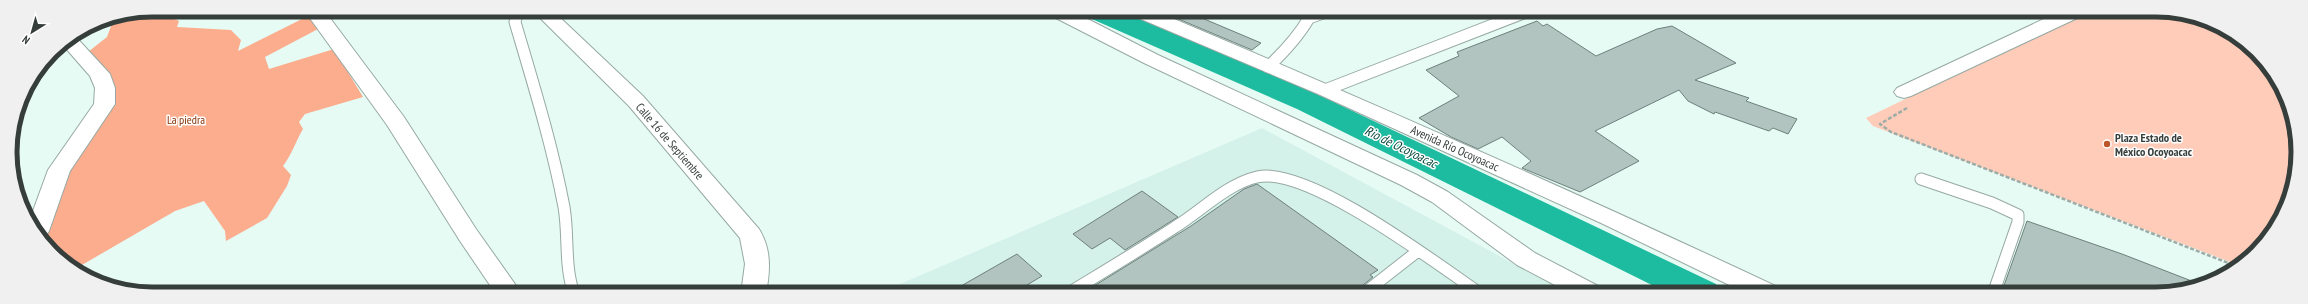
<svg xmlns="http://www.w3.org/2000/svg" width="2308" height="304" viewBox="0 0 2308 304" font-family="'PT Sans Narrow',sans-serif">
  <style>
    .built { fill: #d4f2e9 }
    .green { fill: #feccb8 }
    .forest { fill: #fbad8d }
    .lines { fill: none; stroke-linecap: round; stroke-linejoin: round }
    .river { fill: #1dbb9f; fill-rule: evenodd }
    .building { fill: #b1c4bf; stroke: #6e807b }
    .lane-casing { stroke: #96a9a3; stroke-width: 13 }
    .street-casing { stroke: #96a9a3; stroke-width: 2 }
    .secondary-casing { stroke: #96a9a3; stroke-width: 2 }
    .path { stroke: #9daca7; stroke-width: 2.5; stroke-dasharray: 4 2; stroke-linecap: butt }
    .lane { stroke: #fff; stroke-width: 11 }
    .street { fill: #fff; fill-rule: evenodd }
    .secondary { fill: #fff; fill-rule: evenodd }
    .poi-dot { fill: #bc5629; stroke: #fff; stroke-width: 1.5 }
    .labels { text-anchor: middle; dominant-baseline: central; stroke-width: 3; stroke-linejoin: round; paint-order: stroke }
    .park-label { font-size: 12px; fill: #863205; stroke: #fff }
    .poi-label { font-size: 12px; font-weight: bold; fill: #363e3b; stroke: #fff; text-anchor: start }
    .street-label { font-size: 12px; fill: #363e3b; stroke: #fff }
    .water-label { font-size: 13px; font-style: italic; fill: #07463b; stroke: #fff }
    .rim { fill: none; stroke: #363e3b; stroke-width: 5 }
  </style>
  <rect width="100%" height="100%" fill="#e7fbf5"/>
  <path class="built" d="M 1262,128 L 1570,294 L 877,294 Z"/>
  <path class="green" d="M 2089,10 L 2166,10 L 2219,25 L 2263,59 L 2291,107 L 2298,162 L 2283,215 L 2256,253 L 2238,265 L 1873,126 L 1866,118 Z"/>
  <path class="forest" d="M 152,10 L 178,10 L 168,16 L 179,21 L 177,27 L 231,30 L 241,40 L 238,51 L 308,16 L 318,29 L 265,57 L 269,69 L 334,49 L 363,97 L 305,114 L 299,122 L 303,129 C 295,143 292,154 283,166 L 291,175 L 287,186 L 267,218 L 226,241 L 225,231 L 204,201 L 175,211 L 75,269 L 45,245 L 41,238 L 65,171 L 112,78 L 88,52 L 107,37 L 114,18 Z"/>
  <g class="lines">
    <path class="river" d="M 1081,10 L 1120,10 L 1319,95 L 1716,284 L 1722,294 L 1670,294 L 1297,109 L 1085,16 Z"/>
  </g>
  <path class="building" d="M 1157,10 L 1183,10 L 1261,43 L 1252,50 Z
    M 1537,21 L 1543,26 L 1547,24 L 1596,56 L 1657,29 L 1672,26 L 1736,63 L 1695,80 L 1749,98 L 1746,101 L 1797,119 L 1788,134 L 1773,128 L 1769,131 L 1715,112 L 1714,114 L 1688,101 L 1679,90 L 1595,131 L 1639,161 L 1580,192 L 1522,168 L 1531,161 L 1502,137 L 1478,149 L 1451,137 L 1419,118 L 1459,96 L 1426,70 L 1459,56 L 1457,52 Z
    M 1257,184 L 1378,270 L 1370,275 L 1373,277 L 1358,289 L 1356,294 L 1081,294 L 1191,226 L 1244,189 Z
    M 1142,191 L 1178,217 L 1125,250 L 1110,238 L 1092,249 L 1073,234 Z
    M 2027,221 L 2122,254 L 2202,285 L 2165,294 L 2001,294 Z
    M 1017,254 L 1042,276 L 1012,294 L 947,294 Z
    M 1385,286 L 1396,294 L 1375,294 Z"/>
  <g class="lines">
    <g class="lane-casing">
      <path id="lane" d="M 518,10 L 515,22 C 533,83 552,144 564,207 C 569,236 564,265 574,294
        M 1309,18 L 1331,10
        M 1268,67 C 1284,52 1298,37 1309,18 L 1301,10
        M 1325,90 L 1531,10
        M 1921,179 L 1992,203 L 2018,215 L 2018,222 L 1993,294
        M 1067,294 C 1103,272 1140,250 1175,227 C 1201,211 1227,184 1257,177 C 1307,165 1437,264 1481,294
        M 1363,294 L 1418,251"/>
    </g>
    <g class="street-casing">
      <path id="street" d="M 304,10 L 324,10 L 404,117 L 476,229 L 522,294 L 496,294 L 460,241 L 387,125 Z
        M 1046,10 L 1070,10 L 1158,55 L 1417,175 L 1448,192 L 1535,253 L 1602,288 L 1605,294 L 1572,294 L 1517,265 L 1432,202 L 1401,185 L 1144,63 L 1048,14 Z
        M 1127,10 L 1153,10 C 1364,99 1573,191 1780,288 L 1783,294 L 1748,294 L 1601,223 L 1318,94 L 1129,14 Z
        M 2063,10 L 2088,10 L 2086,14 L 1911,96 L 1904,98 L 1897,96 L 1894,92 L 1897,88 Z
        M 75,36 L 110,74 L 115,88 L 115,104 L 70,171 L 49,231 L 45,237 L 41,238 L 30,219 L 48,170 L 94,104 L 95,88 L 90,76 L 62,44 Z"/>
    </g>
    <g class="secondary-casing">
      <path id="secondary" d="M 532,10 L 552,10 L 643,96 L 759,229 C 772,250 770,271 766,294 L 741,294 L 745,264 L 740,238 L 629,106 Z"/>
    </g>
    <path class="path" d="M 2162,11 L 2209,26 L 2210,22
      M 2096,14 L 2105,10
      M 1907,108 L 1880,124 L 1891,132 L 2236,266"/>
    <use href="#lane" class="lane"/>
    <use href="#street" class="street"/>
    <use href="#secondary" class="secondary"/>
  </g>
  <circle class="poi-dot" cx="2107" cy="144" r="4"/>
  <g class="labels">
    <g class="park-label">
      <text x="186" y="119">La piedra</text>
    </g>
    <g class="poi-label">
      <text x="2115" y="137">Plaza Estado de<tspan x="2115" dy="14">México Ocoyoacac</tspan></text>
    </g>
    <g class="street-label">
      <text transform="translate(670 141) rotate(49)">Calle 16 de Septiembre</text>
      <text transform="translate(1455 148) rotate(24)">Avenida Río Ocoyoacac</text>
    </g>
    <g class="water-label">
      <text transform="translate(1401 147) rotate(26)">Rio de Ocoyoacac</text>
    </g>
  </g>
  <path d="M0 0H2308V304H0ZM152 17H2156A135 135 0 0 1 2291 152V152A135 135 0 0 1 2156 287H152A135 135 0 0 1 17 152V152A135 135 0 0 1 152 17Z" fill="#eff0ef" fill-rule="evenodd"/>
  <path class="rim" d="M152 17H2156A135 135 0 0 1 2291 152V152A135 135 0 0 1 2156 287H152A135 135 0 0 1 17 152V152A135 135 0 0 1 152 17Z"/>
  <g transform="translate(32 32) rotate(217)" stroke="#ffffff" stroke-width="3" paint-order="stroke">
  <path d="M0-3L7 15L0 10L-7 15Z" fill="#363e3b"/>
  <text y="-6" font-size="11" font-weight="bold" text-anchor="middle" fill="#363e3b">N</text>
  </g>
</svg>
